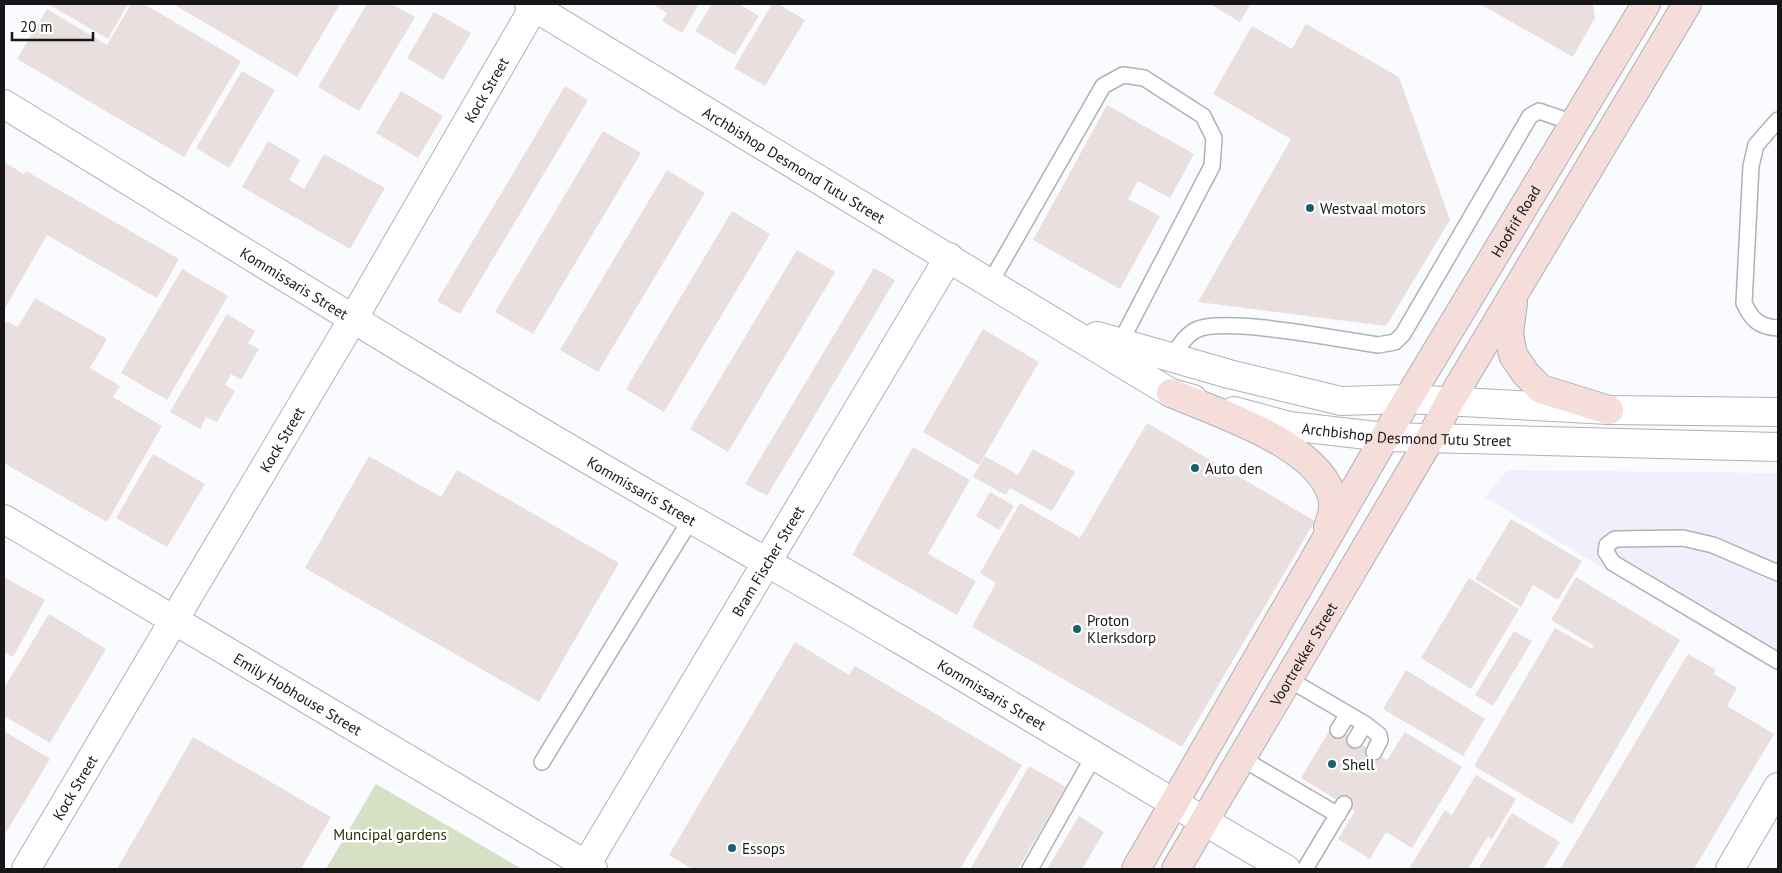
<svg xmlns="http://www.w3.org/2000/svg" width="1782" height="873" viewBox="0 0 1782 873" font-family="'PT Sans',sans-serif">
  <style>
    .built { fill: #f0f0fd }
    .green { fill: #d7dfc4 }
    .building { fill: #e9dfde }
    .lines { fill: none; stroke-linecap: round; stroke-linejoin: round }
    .lane-casing { stroke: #b0b0b8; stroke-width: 18 }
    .street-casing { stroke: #b0b0b8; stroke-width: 30 }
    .secondary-casing { stroke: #b0b0b8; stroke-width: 30 }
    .lane { stroke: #fff; stroke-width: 15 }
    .street { stroke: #fff; stroke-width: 28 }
    .secondary { stroke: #f5ddda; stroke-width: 28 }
    .poi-dot { fill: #1a5f71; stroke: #fff; stroke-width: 2 }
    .labels { text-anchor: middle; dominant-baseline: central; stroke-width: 5; stroke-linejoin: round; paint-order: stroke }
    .street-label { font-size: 15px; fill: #17171a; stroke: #fff }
    .poi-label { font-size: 15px; fill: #17171a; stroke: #fff; text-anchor: start }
    .park-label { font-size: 15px; fill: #283105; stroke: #fff }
  </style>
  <rect width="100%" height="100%" fill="#fafbfe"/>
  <path class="built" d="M 1507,470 L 1778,473 L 1778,673 L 1485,497 Z"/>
  <path class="green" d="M 376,784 L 522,869 L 326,869 Z"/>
  <path class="building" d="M 48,4 L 128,4 L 108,39 Z
    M 131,4 L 144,4 L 241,61 L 184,157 L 17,59 L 47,9 L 107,45 Z
    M 173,4 L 340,4 L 297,77 Z
    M 367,4 L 392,4 L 415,17 L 359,111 L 318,87 Z
    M 652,4 L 699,4 L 682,33 L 662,21 L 667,13 Z
    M 712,4 L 739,4 L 759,16 L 735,55 L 695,31 Z
    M 772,4 L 778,4 L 805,20 L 765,86 L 734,68 Z
    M 1210,4 L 1251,4 L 1240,22 Z
    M 1480,4 L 1593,4 L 1595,18 L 1573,57 Z
    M 434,12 L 471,33 L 443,80 L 407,58 Z
    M 1306,24 L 1399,77 L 1450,220 L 1386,326 L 1198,302 L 1291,139 L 1213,94 L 1252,26 L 1292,49 Z
    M 242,71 L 275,90 L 229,168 L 196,148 Z
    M 565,86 L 588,100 L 460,314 L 437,301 Z
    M 401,91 L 443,116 L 418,158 L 376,133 Z
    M 1107,105 L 1194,154 L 1170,198 L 1138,181 L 1128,199 L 1160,216 L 1120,289 L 1033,240 Z
    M 603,131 L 641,153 L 533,334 L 495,312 Z
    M 268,141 L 300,160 L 289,180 L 304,189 L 324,154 L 385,188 L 350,249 L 242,187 Z
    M 4,162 L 24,174 L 26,171 L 179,259 L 157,298 L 47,235 L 4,310 Z
    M 667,170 L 705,193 L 598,372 L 560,350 Z
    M 732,211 L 770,234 L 664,412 L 626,389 Z
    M 797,250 L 835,272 L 728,452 L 690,429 Z
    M 874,268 L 895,280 L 767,496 L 745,484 Z
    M 182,269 L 228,296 L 167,400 L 121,373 Z
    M 35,298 L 107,339 L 90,368 L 120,386 L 113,397 L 162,426 L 107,522 L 4,463 L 4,326 L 7,321 L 18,327 Z
    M 227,314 L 255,331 L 248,343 L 259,349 L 241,380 L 231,374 L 225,385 L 235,391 L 217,422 L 206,417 L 200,429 L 170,412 Z
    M 983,329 L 1039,362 L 979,465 L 923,432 Z
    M 1147,423 L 1315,521 L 1182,747 L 972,627 L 996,583 L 980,573 L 1020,503 L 1080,538 Z
    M 913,447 L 970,480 L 928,554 L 976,581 L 957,615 L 852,555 Z
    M 1033,449 L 1075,472 L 1052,511 L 1010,488 L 1006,495 L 973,477 L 985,456 L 1018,475 Z
    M 153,454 L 205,484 L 167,547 L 116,518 Z
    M 369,456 L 441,497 L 457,470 L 619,563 L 539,702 L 305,568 Z
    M 990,492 L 1014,506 L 999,530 L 976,516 Z
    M 1511,519 L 1582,561 L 1558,600 L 1533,585 L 1521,607 L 1475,579 Z
    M 4,577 L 45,600 L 13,657 L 4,652 Z
    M 1576,577 L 1680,640 L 1572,824 L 1474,766 L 1555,628 L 1592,649 L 1594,646 L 1551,620 Z
    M 1469,578 L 1519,609 L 1471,689 L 1421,658 Z
    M 49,614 L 106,649 L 50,743 L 4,716 L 4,688 Z
    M 1514,631 L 1532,641 L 1493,706 L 1475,695 Z
    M 795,642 L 849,675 L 855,666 L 1022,765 L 960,869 L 692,869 L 669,855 Z
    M 1688,654 L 1716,670 L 1714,674 L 1737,688 L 1727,706 L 1774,734 L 1694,869 L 1560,869 Z
    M 1406,670 L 1485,719 L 1463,756 L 1383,709 Z
    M 1332,726 L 1387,760 L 1405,732 L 1462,767 L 1412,848 L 1386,832 L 1370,859 L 1338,839 L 1355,811 L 1301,778 Z
    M 4,731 L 50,759 L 4,836 Z
    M 193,737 L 331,817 L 301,869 L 117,869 Z
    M 1029,766 L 1066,787 L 1018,869 L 973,869 L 971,868 Z
    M 1476,775 L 1516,799 L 1492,839 L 1488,836 L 1468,869 L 1409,869 L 1445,810 L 1452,815 Z
    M 1512,813 L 1560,842 L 1543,869 L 1478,869 Z
    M 1079,816 L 1104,832 L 1082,869 L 1047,869 Z"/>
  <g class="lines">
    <g class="lane-casing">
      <path id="lane" d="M 1778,120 L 1756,145 L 1751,166 L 1744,303 C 1751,319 1759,327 1778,328
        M 990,283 L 1103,86 L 1123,75 L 1144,78 L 1203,116 L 1214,138 L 1212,166 L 1120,343
        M 1170,358 C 1178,349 1185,335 1196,330 C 1223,316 1343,340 1378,345 L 1395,342 L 1403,334 L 1530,116 L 1539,111 L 1574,123
        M 1778,573 L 1713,545 L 1683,538 L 1615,539 L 1607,545 L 1606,552 L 1613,563 L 1778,661
        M 1290,680 L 1365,724 L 1379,735 L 1380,740 L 1374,752
        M 1338,730 L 1348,714
        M 1355,740 L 1365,724
        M 1243,759 L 1338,815
        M 542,762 L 691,519
        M 1030,869 L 1095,754
        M 1305,869 L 1344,804"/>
    </g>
    <g class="street-casing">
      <g id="street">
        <path id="s1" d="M 529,4 L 1171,393 L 1193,399"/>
        <path id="s2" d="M 4,104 C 232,244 459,387 691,519 C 761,559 830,598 899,639 C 1029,715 1156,794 1286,869"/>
        <path d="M 1097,336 L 1229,374 L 1341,401 L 1407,399 L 1609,410 L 1778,412"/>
        <path id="s3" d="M 1234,411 L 1289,426 L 1385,437 L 1778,447"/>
        <path id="s4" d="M 4,519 L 593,869"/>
        <path id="s5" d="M 586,865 L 949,257"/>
        <path id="s6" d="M 26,869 L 353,319 L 534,7"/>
        <path d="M 1730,869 L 1778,787"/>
      </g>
    </g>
    <g class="secondary-casing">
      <g id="secondary">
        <path d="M 1513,303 L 1509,334 L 1513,355 L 1526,374 L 1541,389 L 1609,410"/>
        <path d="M 1171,393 C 1217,413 1324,446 1333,501 C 1334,509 1331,519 1328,527"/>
        <path id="s7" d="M 1136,869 L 1385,437 L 1646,4"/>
        <path id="s8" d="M 1176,869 L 1430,439 L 1450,401 L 1687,4"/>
      </g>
    </g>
    <use href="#lane" class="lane"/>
    <use href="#street" class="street"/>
    <use href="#secondary" class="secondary"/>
  </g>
  <g class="poi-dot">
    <circle cx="1310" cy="208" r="5"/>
    <circle cx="1195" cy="468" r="5"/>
    <circle cx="1077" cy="629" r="5"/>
    <circle cx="1332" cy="764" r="5"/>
    <circle cx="732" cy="848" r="5"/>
  </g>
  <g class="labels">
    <g class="street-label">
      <text stroke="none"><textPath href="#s6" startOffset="905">Kock Street</textPath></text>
      <text stroke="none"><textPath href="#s1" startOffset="310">Archbishop Desmond Tutu Street</textPath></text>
      <text stroke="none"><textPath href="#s7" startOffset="751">Hoofrif Road</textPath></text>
      <text stroke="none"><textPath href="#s2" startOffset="341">Kommissaris Street</textPath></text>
      <text stroke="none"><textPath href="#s3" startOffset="175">Archbishop Desmond Tutu Street</textPath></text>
      <text stroke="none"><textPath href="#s6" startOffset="500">Kock Street</textPath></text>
      <text stroke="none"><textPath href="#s2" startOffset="746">Kommissaris Street</textPath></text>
      <text stroke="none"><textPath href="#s5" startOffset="354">Bram Fischer Street</textPath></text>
      <text stroke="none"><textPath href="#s8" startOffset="250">Voortrekker Street</textPath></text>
      <text stroke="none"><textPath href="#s4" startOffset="342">Emily Hobhouse Street</textPath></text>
      <text stroke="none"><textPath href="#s2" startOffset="1151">Kommissaris Street</textPath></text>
      <text stroke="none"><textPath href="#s6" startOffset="95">Kock Street</textPath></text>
    </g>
    <g class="poi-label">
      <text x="1320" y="208">Westvaal motors</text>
      <text x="1205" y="468">Auto den</text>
      <text x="1087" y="620">Proton<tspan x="1087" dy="17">Klerksdorp</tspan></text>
      <text x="1342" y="764">Shell</text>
      <text x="742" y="848">Essops</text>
    </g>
    <g class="park-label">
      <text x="390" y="834">Muncipal gardens</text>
    </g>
  </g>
  <rect width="1782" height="873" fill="none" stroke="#17171a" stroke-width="10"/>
  <path d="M12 32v8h81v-8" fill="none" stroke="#17171a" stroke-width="2.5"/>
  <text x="20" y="32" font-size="15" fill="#17171a" stroke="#ffffff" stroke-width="4" paint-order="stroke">20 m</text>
</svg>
